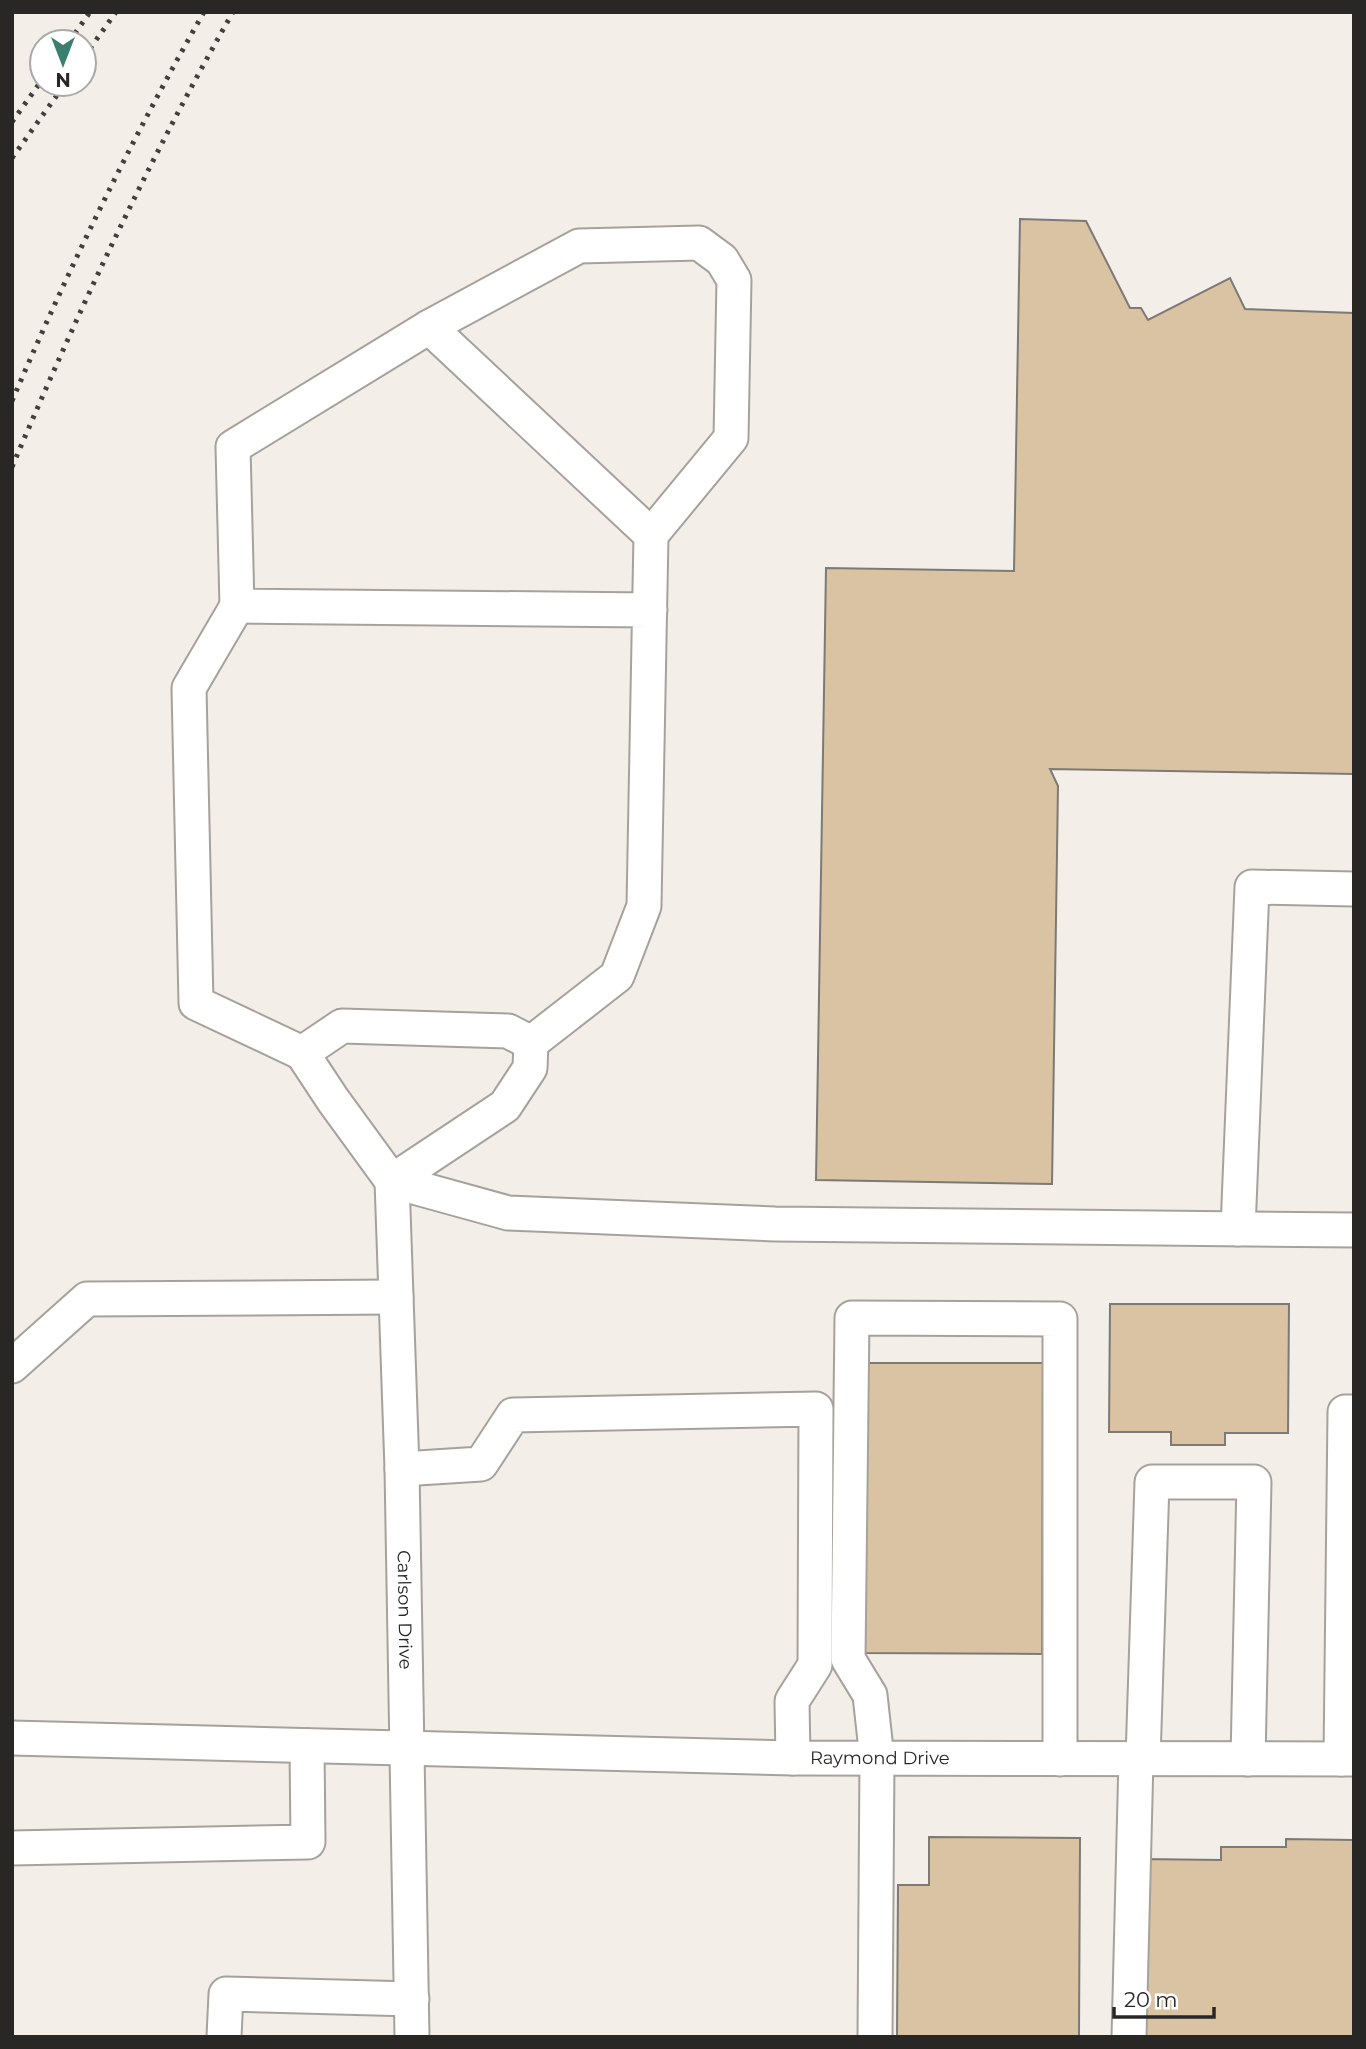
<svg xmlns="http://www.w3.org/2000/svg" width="1366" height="2049" viewBox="0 0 1366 2049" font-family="Montserrat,sans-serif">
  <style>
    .building { fill: #d9c3a3; stroke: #7d7974; stroke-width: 2 }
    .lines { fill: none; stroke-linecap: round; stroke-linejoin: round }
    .minor-casing { stroke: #a6a29b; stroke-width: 37 }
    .minor { stroke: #fff; stroke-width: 33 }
    .rail { stroke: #423f3d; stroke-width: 5; stroke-dasharray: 3.5 7; stroke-linecap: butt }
    .labels { text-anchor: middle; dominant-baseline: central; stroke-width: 6; stroke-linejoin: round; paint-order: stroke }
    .street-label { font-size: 18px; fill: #292725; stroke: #fff }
  </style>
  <rect width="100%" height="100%" fill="#f3eee8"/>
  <path class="building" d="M 1020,219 L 1086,221 L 1130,308 L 1141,308 L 1148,320 L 1230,278 L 1245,309 L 1354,313 L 1354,774 L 1050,769 L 1058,786 L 1052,1184 L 816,1180 L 826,568 L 1014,571 Z
    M 1110,1304 L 1289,1304 L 1288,1433 L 1225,1433 L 1225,1445 L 1171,1445 L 1171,1432 L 1109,1432 Z
    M 860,1363 L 1043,1363 L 1042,1654 L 860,1653 Z
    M 929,1837 L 1080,1838 L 1079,2037 L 897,2037 L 898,1885 L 929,1885 Z
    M 1286,1839 L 1354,1840 L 1353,2037 L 1140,2037 L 1141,1859 L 1221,1860 L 1221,1847 L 1286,1847 Z"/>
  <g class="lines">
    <g class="minor-casing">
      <g id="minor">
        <path d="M 429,327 L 579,246 L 699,243 L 722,260 L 734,280 L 731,438 L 651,535"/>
        <path d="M 237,606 L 189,688 L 196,1003 L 302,1053"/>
        <path d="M 531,1043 L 617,976 L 644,906 L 651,535 L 429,327 L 233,447 L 237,606 L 650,610"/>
        <path d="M 392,1181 L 505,1106 L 530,1068 L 531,1043 L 508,1031 L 342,1026 L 302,1053 L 333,1100 L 392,1181 L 508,1213 L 775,1224 L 1354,1230"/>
        <path id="s1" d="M 392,1181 L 402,1469 L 412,2037"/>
        <path d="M 1238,1229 L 1252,887 L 1354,889"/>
        <path d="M 12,1366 L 87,1299 L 396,1297"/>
        <path d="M 402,1469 L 481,1464 L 513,1415 L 816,1409 L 815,1665 L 792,1701 L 793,1758"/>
        <path id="s2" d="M 12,1738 L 793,1758 L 1354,1759"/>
        <path d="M 1143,1759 L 1152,1482 L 1254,1482 L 1248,1759"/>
        <path d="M 1341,1759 L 1345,1412 L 1354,1412"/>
        <path d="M 12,1848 L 308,1842 L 307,1746"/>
        <path d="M 224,2037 L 226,1994 L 412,1999"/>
        <path d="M 875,2037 L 877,1759 L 870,1695 L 848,1659 L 852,1318 L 1060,1319 L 1060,1759"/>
        <path d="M 1129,2037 L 1136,1759"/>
      </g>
    </g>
    <use href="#minor" class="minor"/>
    <path class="rail" d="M 69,42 L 90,12
      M 84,57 L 116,12
      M 12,122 L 42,80
      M 12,158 L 65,84
      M 12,401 C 69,268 132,138 204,12
      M 12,467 C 78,312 149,159 233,12"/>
  </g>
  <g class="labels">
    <g class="street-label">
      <text stroke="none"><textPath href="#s1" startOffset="429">Carlson Drive</textPath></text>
      <text stroke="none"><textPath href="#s2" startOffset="868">Raymond Drive</textPath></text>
    </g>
  </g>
  <rect width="1366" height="2049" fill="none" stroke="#292725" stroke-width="28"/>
  <g transform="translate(63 63) rotate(180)"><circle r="33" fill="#ffffff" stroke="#a9a9a8" stroke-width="2"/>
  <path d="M0-5L12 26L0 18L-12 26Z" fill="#3b7f71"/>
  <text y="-10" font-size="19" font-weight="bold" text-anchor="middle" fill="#292725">N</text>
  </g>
  <path d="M1114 2007v10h100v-10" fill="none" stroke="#292725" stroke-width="3.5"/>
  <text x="1124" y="2007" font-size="21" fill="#292725" stroke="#ffffff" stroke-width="5" paint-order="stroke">20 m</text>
</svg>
